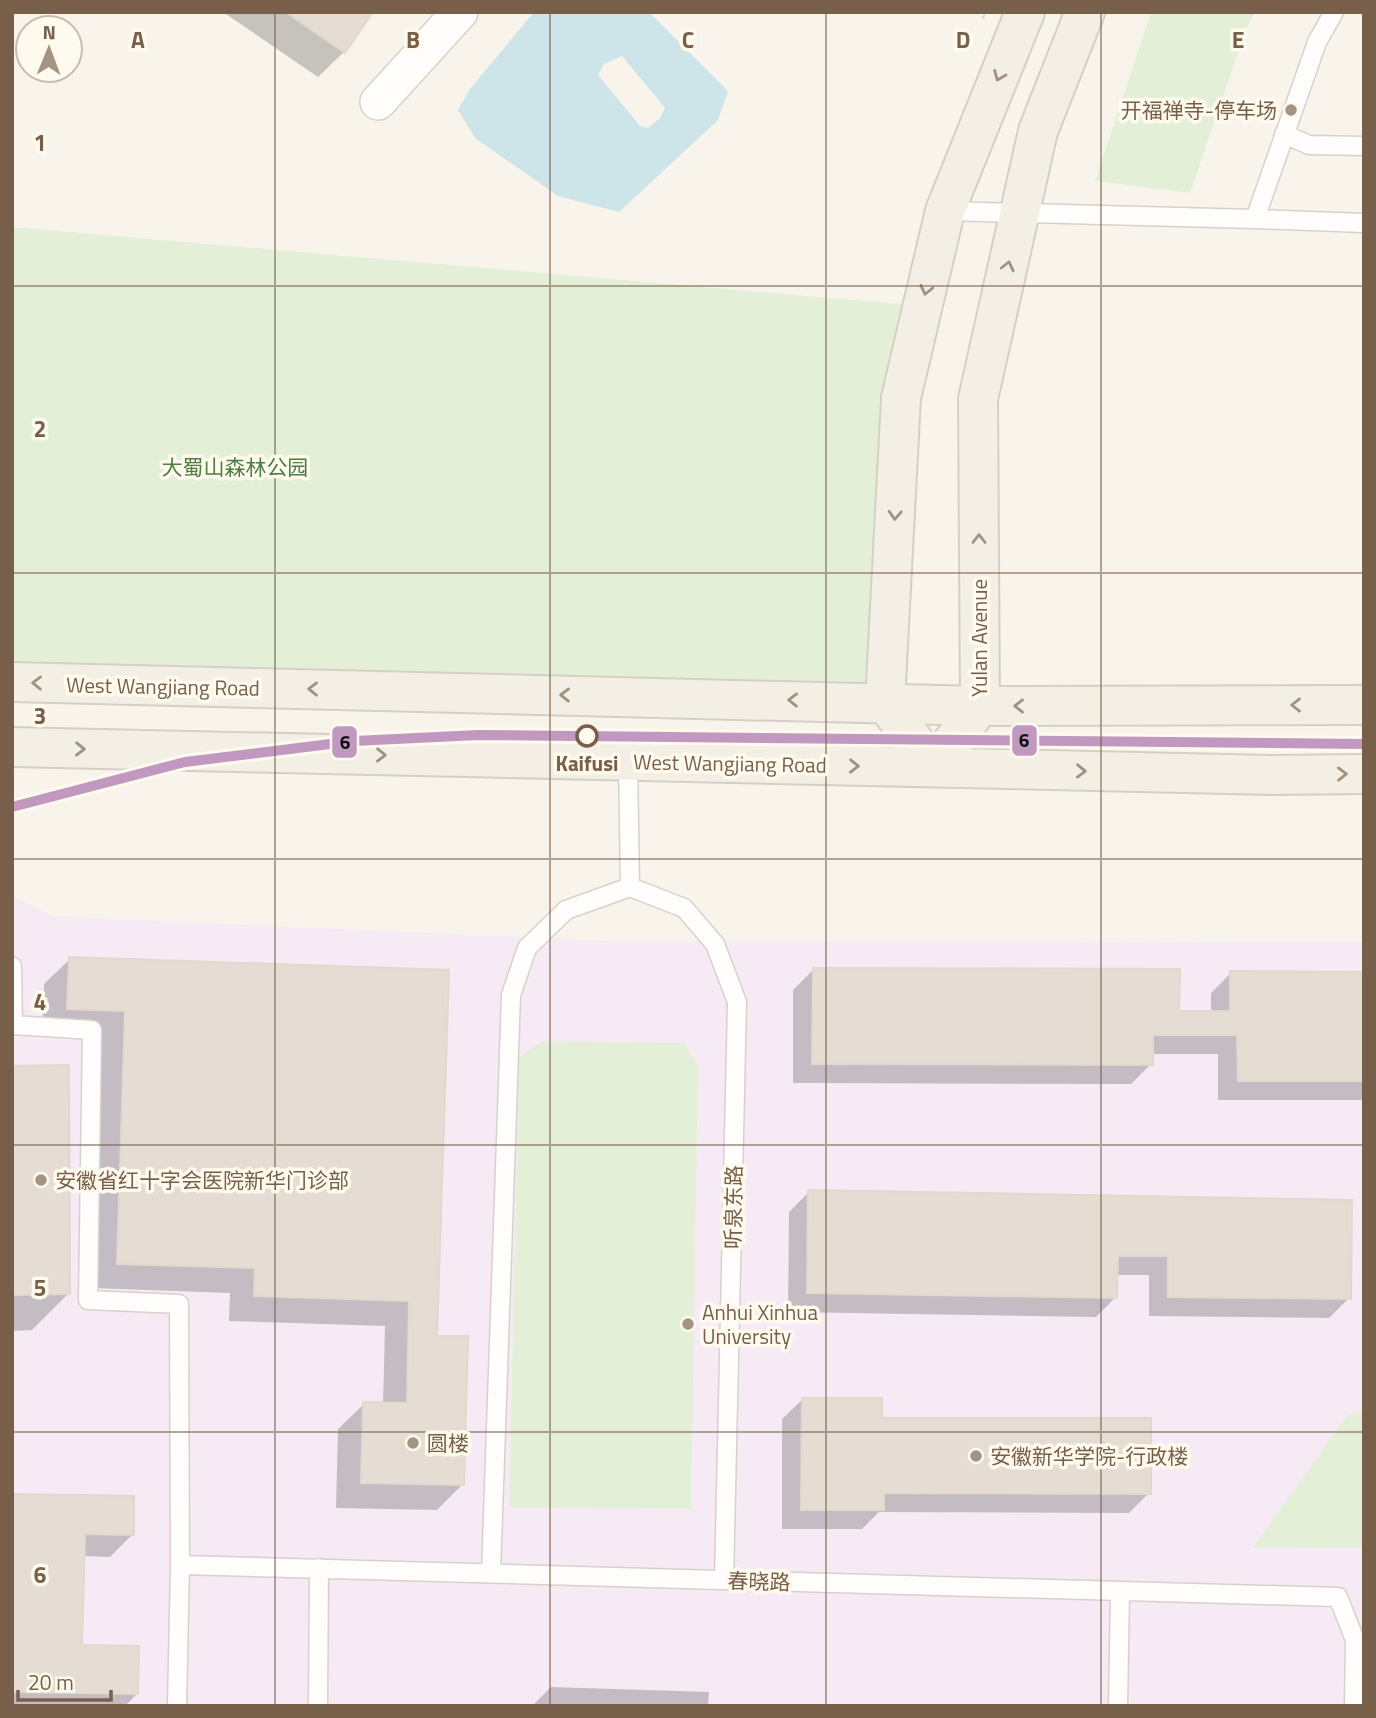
<svg xmlns="http://www.w3.org/2000/svg" width="1376" height="1718" viewBox="0 0 1376 1718" font-family="'Titillium Web','Noto Sans SC',sans-serif">
  <style>
    .education { fill: #f6ebf4 }
    .green { fill: #e3f0d7 }
    .water { fill: #cde4e9; fill-rule: evenodd }
    .shadow { fill: #0003 }
    .building { fill: #e5ddd3; stroke: #e1d8ce; stroke-width: 2 }
    .lines { fill: none; stroke-linecap: round; stroke-linejoin: round }
    .service-casing { stroke: #d7d1ca; stroke-width: 21 }
    .minor-casing { stroke: #d7d1ca; stroke-width: 38 }
    .primary-casing { stroke: #d7cfc6; stroke-width: 42 }
    .path { stroke: #dbd4ce; stroke-width: 4.5; stroke-dasharray: 2 5; stroke-linecap: butt }
    .service { stroke: #fefdfc; stroke-width: 18 }
    .minor { stroke: #fefdfc; stroke-width: 35 }
    .primary { stroke: #f3efe5; stroke-width: 38 }
    .metro-1-casing { stroke: #fffaee; stroke-width: 16 }
    .metro-1 { stroke: #c199c0; stroke-width: 10 }
    .oneway { stroke: #a39180 }
    .grid { fill: none; stroke: #785f4a; stroke-width: 2; stroke-opacity: 0.55 }
    .poi-dot { fill: #a59383; stroke: #fffaee; stroke-width: 2.5 }
    .stop-dot { fill: #fffaee; stroke: #785f4a; stroke-width: 3.5 }
    .labels { text-anchor: middle; dominant-baseline: central; stroke-width: 7; stroke-linejoin: round; paint-order: stroke }
    .poi-label { font-size: 21px; fill: #785f4a; stroke: #fffaee; text-anchor: start }
    .park-label { font-size: 21px; fill: #4e7e42; stroke: #fffaee }
    .street-label { font-size: 21px; fill: #785f4a; stroke: #fffaee }
    .stop-label { font-size: 21px; font-weight: bold; fill: #785f4a; stroke: #fffaee }
    .grid-label { font-size: 23px; text-anchor: middle; font-weight: bold; fill: #785f4a; stroke: #fffaee; stroke-width: 7; stroke-linejoin: round; paint-order: stroke }
    .line-badge { stroke: #fffaee; stroke-width: 2.5 }
    .pale-badge-label { font-size: 19px; text-anchor: middle; font-weight: bold; fill: #111 }
  </style>
  <rect width="100%" height="100%" fill="#f8f4ec"/>
  <path class="education" d="M 12,895 L 53,916 L 608,941 L 1364,942 L 1364,1706 L 12,1706 Z"/>
  <path class="green" d="M 1151,12 L 1255,12 L 1247,27 L 1190,193 L 1095,181 Z
    M 12,227 L 922,306 L 885,702 L 12,682 Z
    M 542,1041 L 683,1043 L 698,1064 L 691,1509 L 509,1507 L 519,1057 Z
    M 1364,1411 L 1364,1547 L 1253,1548 L 1347,1415 Z"/>
  <path class="water" d="M 534,12 L 649,12 L 728,91 L 718,120 L 619,212 L 558,196 L 475,138 L 458,110 L 470,89 ZM 622,56 L 665,108 L 660,118 L 648,128 L 640,126 L 598,75 L 604,64 Z"/>
  <path class="shadow" d="M 223,12 L 371,12 L 344,52 L 318,77 Z
    M 70,959 L 447,972 L 435,1337 L 462,1485 L 437,1510 L 336,1508 L 338,1429 L 364,1404 L 383,1404 L 385,1326 L 229,1321 L 230,1293 L 92,1288 L 101,1035 L 42,1033 L 44,984 Z
    M 813,970 L 1178,1012 L 1211,1013 L 1211,993 L 1231,973 L 1364,973 L 1364,1100 L 1218,1100 L 1218,1054 L 1151,1054 L 1151,1064 L 1131,1084 L 793,1083 L 793,990 Z
    M 12,1068 L 69,1293 L 32,1330 L 12,1331 Z
    M 809,1192 L 1351,1202 L 1349,1298 L 1329,1318 L 1149,1316 L 1149,1275 L 1116,1275 L 1116,1297 L 1096,1317 L 788,1312 L 789,1212 Z
    M 802,1400 L 1149,1493 L 1129,1513 L 879,1512 L 862,1529 L 782,1529 L 782,1419 Z
    M 12,1496 L 132,1535 L 110,1557 L 83,1556 L 81,1647 L 137,1694 L 125,1706 L 12,1706 Z
    M 551,1687 L 709,1692 L 708,1706 L 532,1706 Z"/>
  <path class="building" d="M 286,12 L 373,12 L 345,53 Z
    M 69,957 L 449,970 L 437,1336 L 468,1336 L 464,1485 L 361,1483 L 363,1402 L 407,1403 L 409,1301 L 254,1296 L 255,1268 L 117,1264 L 125,1011 L 67,1009 Z
    M 813,968 L 1180,969 L 1179,1011 L 1230,1011 L 1230,971 L 1364,972 L 1364,1081 L 1238,1081 L 1237,1035 L 1153,1035 L 1153,1065 L 812,1064 Z
    M 69,1065 L 70,1294 L 12,1295 L 12,1066 Z
    M 808,1190 L 1352,1200 L 1351,1299 L 1168,1297 L 1168,1256 L 1118,1256 L 1117,1298 L 807,1293 Z
    M 802,1398 L 882,1398 L 882,1418 L 1151,1418 L 1151,1494 L 884,1493 L 884,1510 L 801,1510 Z
    M 12,1494 L 134,1496 L 134,1535 L 85,1534 L 82,1645 L 139,1646 L 138,1694 L 12,1692 Z"/>
  <g class="lines">
    <g class="service-casing">
      <path id="service" d="M 1284,134 L 1309,145 L 1364,146
        M 945,211 L 1255,219 L 1317,42 L 1334,12
        M 1255,219 L 1364,223
        M 628,761 L 630,887
        M 630,887 L 684,908 L 715,944 L 737,1002 L 724,1580
        M 12,966 L 13,1025 L 92,1030 L 88,1300 L 179,1304 L 180,1565 L 177,1706
        M 180,1565 L 1338,1597 L 1355,1640 L 1354,1706
        M 491,1573 L 511,995 L 527,948 L 566,910 L 630,887
        M 318,1706 L 319,1568
        M 1118,1706 L 1120,1591"/>
    </g>
    <g class="minor-casing">
      <path id="minor" d="M 378,102 L 460,12"/>
    </g>
    <g class="primary-casing">
      <path id="primary" d="M 1025,12 L 945,211 L 901,398 L 885,702 L 933,767 L 980,706 L 978,399 L 1038,131 L 1085,12
        M 12,682 L 980,706 L 1364,705
        M 12,747 L 1272,775 L 1364,774"/>
    </g>
    <path class="path" d="M 977,12 L 987,19"/>
    <use href="#service" class="service"/>
    <use href="#minor" class="minor"/>
    <use href="#primary" class="primary"/>
    <g class="metro-1-casing">
      <path id="metro-1" d="M 12,807 L 185,762 L 354,741 L 478,735 L 1364,744"/>
    </g>
    <use href="#metro-1" class="metro-1"/>
  </g>
  <defs><path id="oneway-chevron" d="M-2-3.5L2.5 0L-2 3.5" fill="none" stroke-width="1.6" stroke-linecap="round" stroke-linejoin="round" transform="scale(1.75)"/></defs>
  <g class="oneway">
    <use href="#oneway-chevron" transform="translate(999 76) rotate(112)"/>
    <use href="#oneway-chevron" transform="translate(1008 266) rotate(-77)"/>
    <use href="#oneway-chevron" transform="translate(926 290) rotate(103)"/>
    <use href="#oneway-chevron" transform="translate(895 515) rotate(93)"/>
    <use href="#oneway-chevron" transform="translate(979 539) rotate(-90)"/>
    <use href="#oneway-chevron" transform="translate(37 683) rotate(-179)"/>
    <use href="#oneway-chevron" transform="translate(313 689) rotate(-179)"/>
    <use href="#oneway-chevron" transform="translate(565 695) rotate(-179)"/>
    <use href="#oneway-chevron" transform="translate(793 700) rotate(-179)"/>
    <use href="#oneway-chevron" transform="translate(1296 705) rotate(180)"/>
    <use href="#oneway-chevron" transform="translate(1019 706) rotate(180)"/>
    <use href="#oneway-chevron" transform="translate(80 749) rotate(1)"/>
    <use href="#oneway-chevron" transform="translate(381 755) rotate(1)"/>
    <use href="#oneway-chevron" transform="translate(854 766) rotate(1)"/>
    <use href="#oneway-chevron" transform="translate(1081 771) rotate(1)"/>
    <use href="#oneway-chevron" transform="translate(1342 774) rotate(-1)"/>
  </g>
  <path class="grid" d="M 275,12 L 275,1706M 550,12 L 550,1706M 826,12 L 826,1706M 1101,12 L 1101,1706M 12,286 L 1364,286M 12,573 L 1364,573M 12,859 L 1364,859M 12,1145 L 1364,1145M 12,1432 L 1364,1432"/>
  <g class="poi-dot">
    <circle cx="1291" cy="110" r="7"/>
    <circle cx="41" cy="1180" r="7"/>
    <circle cx="688" cy="1324" r="7"/>
    <circle cx="413" cy="1443" r="7"/>
    <circle cx="976" cy="1456" r="7"/>
  </g>
  <circle class="stop-dot" cx="587" cy="736" r="10"/>
  <g class="labels">
    <g class="poi-label">
      <text x="1277" y="110" text-anchor="end">开福禅寺-停车场</text>
      <text x="55" y="1180">安徽省红十字会医院新华门诊部</text>
      <text x="702" y="1312">Anhui Xinhua<tspan x="702" dy="24">University</tspan></text>
      <text x="427" y="1443">圆楼</text>
      <text x="990" y="1456">安徽新华学院-行政楼</text>
    </g>
    <g class="park-label">
      <text x="235" y="467">大蜀山森林公园</text>
    </g>
    <g class="street-label">
      <text transform="translate(979 638) rotate(-90)">Yulan Avenue</text>
      <text transform="translate(163 686) rotate(1)">West Wangjiang Road</text>
      <text transform="translate(730 763) rotate(1)">West Wangjiang Road</text>
      <text transform="translate(733 1207) rotate(-89)">听泉东路</text>
      <text transform="translate(759 1581) rotate(2)">春晓路</text>
    </g>
    <g class="stop-label">
      <text x="587" y="763">Kaifusi</text>
    </g>
  </g>
  <g class="grid-label">
    <text x="138" y="48">A</text>
    <text x="413" y="48">B</text>
    <text x="688" y="48">C</text>
    <text x="963" y="48">D</text>
    <text x="1238" y="48">E</text>
    <text x="40" y="151">1</text>
    <text x="40" y="437">2</text>
    <text x="40" y="724">3</text>
    <text x="40" y="1010">4</text>
    <text x="40" y="1296">5</text>
    <text x="40" y="1583">6</text>
  </g>
  <g class="line-badge">
    <rect x="1011" y="724" width="27" height="33" rx="7" fill="#c199c0"/>
    <rect x="331" y="725" width="27" height="34" rx="7" fill="#c199c0"/>
  </g>
  <g class="pale-badge-label">
    <text x="1024" y="747">6</text>
    <text x="345" y="749">6</text>
  </g>
  <rect width="1376" height="1718" fill="none" stroke="#785f4a" stroke-width="28"/>
  <g transform="translate(49 49) rotate(1)"><circle r="33" fill="#fffaee" stroke="#c9bcac" stroke-width="2"/>
  <path d="M0-5L12 26L0 18L-12 26Z" fill="#a59383"/>
  <text y="-10" font-size="19" font-weight="bold" text-anchor="middle" fill="#785f4a">N</text>
  </g>
  <path d="M18 1690v10h93v-10" fill="none" stroke="#785f4a" stroke-width="3.5"/>
  <text x="28" y="1690" font-size="21" fill="#785f4a" stroke="#fffaee" stroke-width="5" paint-order="stroke">20 m</text>
</svg>
